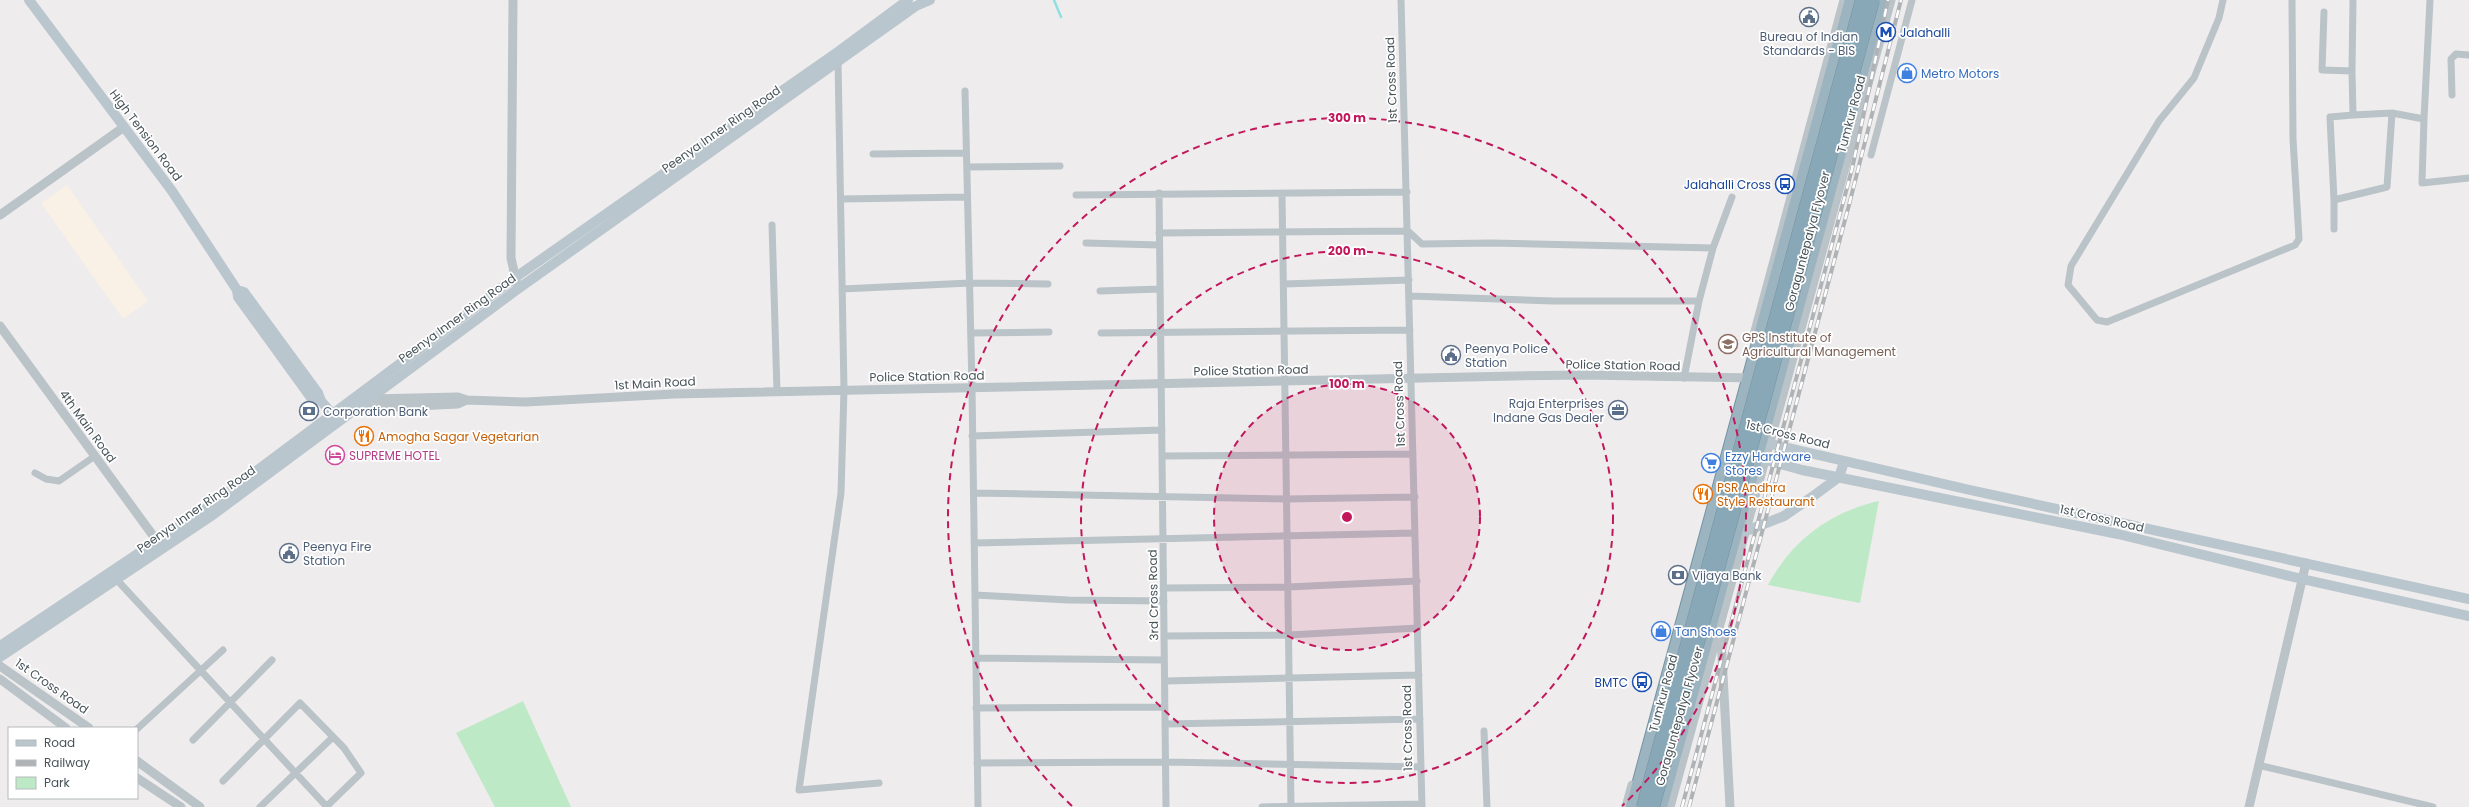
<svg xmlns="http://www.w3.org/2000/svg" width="2469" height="807" viewBox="0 0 2469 807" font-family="Poppins,sans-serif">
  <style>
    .commercial { fill: #f9f0e6 }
    .green { fill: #bee9c6 }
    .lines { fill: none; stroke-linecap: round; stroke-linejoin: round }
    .stream { stroke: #8fe0e2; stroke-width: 2.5 }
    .trunk-casing { stroke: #7493a2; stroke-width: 14 }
    .minor { stroke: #b9c3c8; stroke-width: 7 }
    .tertiary { stroke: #b9c3c8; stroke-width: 9 }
    .secondary { stroke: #bac6cd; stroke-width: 10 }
    .trunk { stroke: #9cb4c0; stroke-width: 12 }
    .rail-casing { stroke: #afb3b6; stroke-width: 4 }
    .rail { stroke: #fff; stroke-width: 2.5; stroke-dasharray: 8; stroke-linecap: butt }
    .motorway-bridge-casing { stroke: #7493a2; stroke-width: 14; stroke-linecap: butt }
    .motorway-bridge { stroke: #89a8b7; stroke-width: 13 }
    .ring { fill: none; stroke: #c2185b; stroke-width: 2; stroke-dasharray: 7 5 }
    .labels { text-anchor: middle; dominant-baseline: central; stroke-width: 3.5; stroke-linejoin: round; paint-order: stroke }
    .transit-label { font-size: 12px; fill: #164399; stroke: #fff; text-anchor: end }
    .service-label { font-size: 12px; fill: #4e5e75; stroke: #fff; text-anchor: start }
    .shop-label { font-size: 12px; fill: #366cbe; stroke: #fff; text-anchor: start }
    .street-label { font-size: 12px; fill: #475358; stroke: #fff }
    .education-label { font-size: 12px; fill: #785e54; stroke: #fff; text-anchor: start }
    .food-label { font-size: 12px; fill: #c56008; stroke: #fff; text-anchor: start }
    .hotel-label { font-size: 12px; fill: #b23c85; stroke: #fff; text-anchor: start }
    .centre { fill: #c2185b; stroke: #fff; stroke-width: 2 }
    .ring-label { font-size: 12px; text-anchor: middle; font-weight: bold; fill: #c2185b; stroke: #fff; stroke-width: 3.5; stroke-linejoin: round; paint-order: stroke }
  </style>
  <rect width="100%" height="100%" fill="#efeced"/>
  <path class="commercial" d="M 67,185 L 148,301 L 123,319 L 41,203 Z"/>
  <path class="green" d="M 1879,501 L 1860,603 L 1768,585 C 1792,540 1830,512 1879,501 Z
    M 523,701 L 571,807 L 495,807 L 456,733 Z"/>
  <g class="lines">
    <path class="stream" d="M 1054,0 L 1061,17"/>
    <g class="trunk-casing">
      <path id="trunk" d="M 1632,807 L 1851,0
        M 1661,807 L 1882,0"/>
    </g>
    <path class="minor" d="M 1401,0 L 1422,807
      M 2223,0 L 2219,18 L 2194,78 L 2159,121 L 2071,266 L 2068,285 L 2097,320 L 2107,322 L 2295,245 L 2299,239 L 2293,139 L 2292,0
      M 2324,12 L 2322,70 L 2352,71 L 2353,0
      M 838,62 L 844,390 L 841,493 L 799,790 L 879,783
      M 2352,71 L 2353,115 L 2392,113 L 2387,187 L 2334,200 L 2330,117 L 2353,115
      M 965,91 L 972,387 L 978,807
      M 2452,95 L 2451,59 L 2456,54 L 2469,55
      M 2392,113 L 2424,119 L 2430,0
      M 2424,119 L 2422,183 L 2469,178
      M 873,154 L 966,153
      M 1871,155 L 1912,0
      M 967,167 L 1060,166
      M 1159,193 L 1166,807
      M 1282,194 L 1291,807
      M 1076,195 L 1407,192
      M 841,199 L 967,197
      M 2334,200 L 2334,229
      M 772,225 L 777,392
      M 1159,233 L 1408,231 L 1422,244 L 1492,243 L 1713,248 L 1699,301 L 1684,378
      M 1086,243 L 1159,245
      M 1713,248 L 1732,197
      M 1284,284 L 1409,280
      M 842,289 L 970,283 L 1048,284
      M 1100,291 L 1160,289
      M 1410,296 L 1553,301 L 1699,301
      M 971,333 L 1049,332
      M 1101,333 L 1410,330
      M 972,436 L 1162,430
      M 1163,456 L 1413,454
      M 35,473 L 46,479 L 59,481 L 95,456
      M 974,493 L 1286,499 L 1415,497
      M 975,543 L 1415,533
      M 117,580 L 327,807
      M 1163,588 L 1288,587 L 1417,581
      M 975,595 L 1068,600 L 1164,601
      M 1164,636 L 1289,635 L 1418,628
      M 976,658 L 1164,660
      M 1165,681 L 1419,675
      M 976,708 L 1165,707
      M 1165,724 L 1420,719
      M 137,729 L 223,650
      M 1484,731 L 1487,807
      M 193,740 L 272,660
      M 977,763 L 1165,762 L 1421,767
      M 2258,765 L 2433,807
      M 223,781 L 300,703 L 344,748 L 361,773 L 326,807
      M 260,807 L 333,737
      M 1262,807 L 1422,804"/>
    <path class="tertiary" d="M 513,0 L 511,258 L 518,289
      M 0,215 L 124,127
      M 0,326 L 157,541
      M 1754,335 L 1844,0
      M 367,396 L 370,399 L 458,397 L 467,400 L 526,402 L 674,394 L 1514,376 L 1585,375 L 1754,378
      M 353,406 L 356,409 L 458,404 L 467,400
      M 1721,637 L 1730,807
      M 0,666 L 89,728
      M 0,679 L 66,728
      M 137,761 L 200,807
      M 137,778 L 181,807
      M 1626,807 L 1632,785
      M 1670,807 L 1891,0
      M 2249,807 L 2306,563"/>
    <path class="secondary" d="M 29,0 L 172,191 L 237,290 L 238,297 L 312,399 L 321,401
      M 237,290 L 244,292 L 318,393 L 321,401 L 336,418
      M 1754,440 L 1970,490 L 2469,599
      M 1751,456 L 1802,470 L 2118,534 L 2302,579 L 2469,616
      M 1746,531 L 1784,516 L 1812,497 L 1839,477 L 1844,462
      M 0,646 L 212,504 L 516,277 L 839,51 L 908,0
      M 0,657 L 214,514 L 515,291 L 916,6 L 930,0"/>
    <use href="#trunk" class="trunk"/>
    <g class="rail-casing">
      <path id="rail" d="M 1682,807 L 1852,169 L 1888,0
        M 1689,807 L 1849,205 L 1901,0"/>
    </g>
    <use href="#rail" class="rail"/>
    <g class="motorway-bridge-casing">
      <path id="motorway-bridge" d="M 1643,807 L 1862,0
        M 1653,807 L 1873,0"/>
    </g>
    <use href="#motorway-bridge" class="motorway-bridge"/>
  </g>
  <circle cx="1347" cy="517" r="133" fill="#c2185b" fill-opacity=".12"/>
  <g class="ring">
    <circle cx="1347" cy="517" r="133"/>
    <circle cx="1347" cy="517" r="266"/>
    <path d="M1072 806A399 399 0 1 1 1622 806"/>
  </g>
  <defs>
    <g id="civic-ring" transform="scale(1)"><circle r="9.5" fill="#fff" stroke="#5c6f8a" stroke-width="1.5"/><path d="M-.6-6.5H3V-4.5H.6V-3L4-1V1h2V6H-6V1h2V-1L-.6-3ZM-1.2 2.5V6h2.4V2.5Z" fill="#5c6f8a"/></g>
    <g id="metro-ring" transform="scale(1)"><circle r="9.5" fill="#fff" stroke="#1a4fb4" stroke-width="1.5"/><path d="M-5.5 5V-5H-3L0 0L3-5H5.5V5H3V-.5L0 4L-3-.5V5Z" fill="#1a4fb4"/></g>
    <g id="shop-ring" transform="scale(1)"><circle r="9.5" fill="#fff" stroke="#3f7fe0" stroke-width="1.5"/><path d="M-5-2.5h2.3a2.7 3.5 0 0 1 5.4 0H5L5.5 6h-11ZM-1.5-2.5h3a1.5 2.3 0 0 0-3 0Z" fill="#3f7fe0"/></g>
    <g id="bus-ring" transform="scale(1)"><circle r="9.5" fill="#fff" stroke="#1a4fb4" stroke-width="1.5"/><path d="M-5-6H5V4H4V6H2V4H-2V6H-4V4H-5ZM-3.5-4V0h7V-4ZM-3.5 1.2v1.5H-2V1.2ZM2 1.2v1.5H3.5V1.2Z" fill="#1a4fb4"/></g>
    <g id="university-ring" transform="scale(1)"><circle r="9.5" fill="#fff" stroke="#8d6e63" stroke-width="1.5"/><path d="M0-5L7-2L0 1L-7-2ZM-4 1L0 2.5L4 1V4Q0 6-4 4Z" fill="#8d6e63"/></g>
    <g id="office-ring" transform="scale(1)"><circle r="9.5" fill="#fff" stroke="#5c6f8a" stroke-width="1.5"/><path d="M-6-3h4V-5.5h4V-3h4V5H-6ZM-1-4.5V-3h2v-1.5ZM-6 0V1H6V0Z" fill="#5c6f8a"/></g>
    <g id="bank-ring" transform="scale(1)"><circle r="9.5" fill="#fff" stroke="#5c6f8a" stroke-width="1.5"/><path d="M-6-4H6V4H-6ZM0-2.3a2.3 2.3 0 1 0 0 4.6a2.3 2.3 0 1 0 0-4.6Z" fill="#5c6f8a"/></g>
    <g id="restaurant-ring" transform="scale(1)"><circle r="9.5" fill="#fff" stroke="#e8710a" stroke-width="1.5"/><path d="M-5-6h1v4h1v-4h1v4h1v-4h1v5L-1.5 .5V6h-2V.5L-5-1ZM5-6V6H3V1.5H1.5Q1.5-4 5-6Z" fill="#e8710a"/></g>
    <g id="hotel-ring" transform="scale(1)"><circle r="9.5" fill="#fff" stroke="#d1479c" stroke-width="1.5"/><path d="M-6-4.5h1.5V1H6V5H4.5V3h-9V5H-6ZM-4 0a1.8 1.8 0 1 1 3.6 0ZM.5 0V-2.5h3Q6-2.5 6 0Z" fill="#d1479c"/></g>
    <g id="supermarket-ring" transform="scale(1)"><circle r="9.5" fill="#fff" stroke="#3f7fe0" stroke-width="1.5"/><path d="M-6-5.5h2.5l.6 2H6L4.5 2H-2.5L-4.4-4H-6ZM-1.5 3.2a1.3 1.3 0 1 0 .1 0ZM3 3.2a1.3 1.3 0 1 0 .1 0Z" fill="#3f7fe0"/></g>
  </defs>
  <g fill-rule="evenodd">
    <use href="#civic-ring" x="1809" y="17"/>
    <use href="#metro-ring" x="1886" y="32"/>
    <use href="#shop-ring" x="1907" y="73"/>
    <use href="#bus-ring" x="1785" y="184"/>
    <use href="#university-ring" x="1728" y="344"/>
    <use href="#civic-ring" x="1451" y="355"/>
    <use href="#office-ring" x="1618" y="410"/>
    <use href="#bank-ring" x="309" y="411"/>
    <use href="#restaurant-ring" x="364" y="436"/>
    <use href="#hotel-ring" x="335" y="455"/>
    <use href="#supermarket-ring" x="1711" y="463"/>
    <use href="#restaurant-ring" x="1703" y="494"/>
    <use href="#civic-ring" x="289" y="553"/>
    <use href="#bank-ring" x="1678" y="575"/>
    <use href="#shop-ring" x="1661" y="631"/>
    <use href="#bus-ring" x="1642" y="682"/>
  </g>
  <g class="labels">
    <g class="transit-label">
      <text x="1900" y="32" text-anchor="start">Jalahalli</text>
      <text x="1771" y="184">Jalahalli Cross</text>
      <text x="1628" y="682">BMTC</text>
    </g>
    <g class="service-label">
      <text x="1809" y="36" text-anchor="middle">Bureau of Indian<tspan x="1809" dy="14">Standards - BIS</tspan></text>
      <text x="1465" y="348">Peenya Police<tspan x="1465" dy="14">Station</tspan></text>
      <text x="1604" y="403" text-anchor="end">Raja Enterprises<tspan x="1604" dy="14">Indane Gas Dealer</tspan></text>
      <text x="323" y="411">Corporation Bank</text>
      <text x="303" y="546">Peenya Fire<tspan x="303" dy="14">Station</tspan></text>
      <text x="1692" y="575">Vijaya Bank</text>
    </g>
    <g class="shop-label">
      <text x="1921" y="73">Metro Motors</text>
      <text x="1725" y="456">Ezzy Hardware<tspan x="1725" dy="14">Stores</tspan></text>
      <text x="1675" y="631">Tan Shoes</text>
    </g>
    <g class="street-label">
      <text transform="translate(1391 80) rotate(-92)">1st Cross Road</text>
      <text transform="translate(1851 114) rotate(-75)">Tumkur Road</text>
      <text transform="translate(721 129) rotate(-35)">Peenya Inner Ring Road</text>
      <text transform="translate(146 135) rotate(53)">High Tension Road</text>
      <text transform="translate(1807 241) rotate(-75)">Goraguntepalya Flyover</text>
      <text transform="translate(457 318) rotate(-36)">Peenya Inner Ring Road</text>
      <text transform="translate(1623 365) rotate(1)">Police Station Road</text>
      <text transform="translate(1251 370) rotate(-1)">Police Station Road</text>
      <text transform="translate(927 376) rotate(-1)">Police Station Road</text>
      <text transform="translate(655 383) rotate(-3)">1st Main Road</text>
      <text transform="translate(1399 404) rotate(-92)">1st Cross Road</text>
      <text transform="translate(88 426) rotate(54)">4th Main Road</text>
      <text transform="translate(1788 434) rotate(14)">1st Cross Road</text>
      <text transform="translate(196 509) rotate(-35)">Peenya Inner Ring Road</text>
      <text transform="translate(2102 518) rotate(13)">1st Cross Road</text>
      <text transform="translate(1153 595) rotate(-91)">3rd Cross Road</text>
      <text transform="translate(52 686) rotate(35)">1st Cross Road</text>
      <text transform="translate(1663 693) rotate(-75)">Tumkur Road</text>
      <text transform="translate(1679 716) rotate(-74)">Goraguntepalya Flyover</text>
      <text transform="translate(1407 728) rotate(-91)">1st Cross Road</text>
    </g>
    <g class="education-label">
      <text x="1742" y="337">GPS Institute of<tspan x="1742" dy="14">Agricultural Management</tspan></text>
    </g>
    <g class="food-label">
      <text x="378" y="436">Amogha Sagar Vegetarian</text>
      <text x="1717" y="487">PSR Andhra<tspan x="1717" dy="14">Style Restaurant</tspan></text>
    </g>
    <g class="hotel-label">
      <text x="349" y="455">SUPREME HOTEL</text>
    </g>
  </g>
  <circle cx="1347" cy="517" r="6" class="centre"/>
  <g class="ring-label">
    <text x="1347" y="122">300 m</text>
    <text x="1347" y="255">200 m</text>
    <text x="1347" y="388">100 m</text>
  </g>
  <rect x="8" y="727" width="130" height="72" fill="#ffffff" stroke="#b5babc"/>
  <rect x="16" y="740" width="20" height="6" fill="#bac6cd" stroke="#b5babc"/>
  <text x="44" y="747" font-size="12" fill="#475358">Road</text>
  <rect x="16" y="760" width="20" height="6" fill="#afb3b6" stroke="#b5babc"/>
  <text x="44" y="767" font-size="12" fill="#475358">Railway</text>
  <rect x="16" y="777" width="20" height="12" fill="#bee9c6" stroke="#b5babc"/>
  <text x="44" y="787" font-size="12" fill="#475358">Park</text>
</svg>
